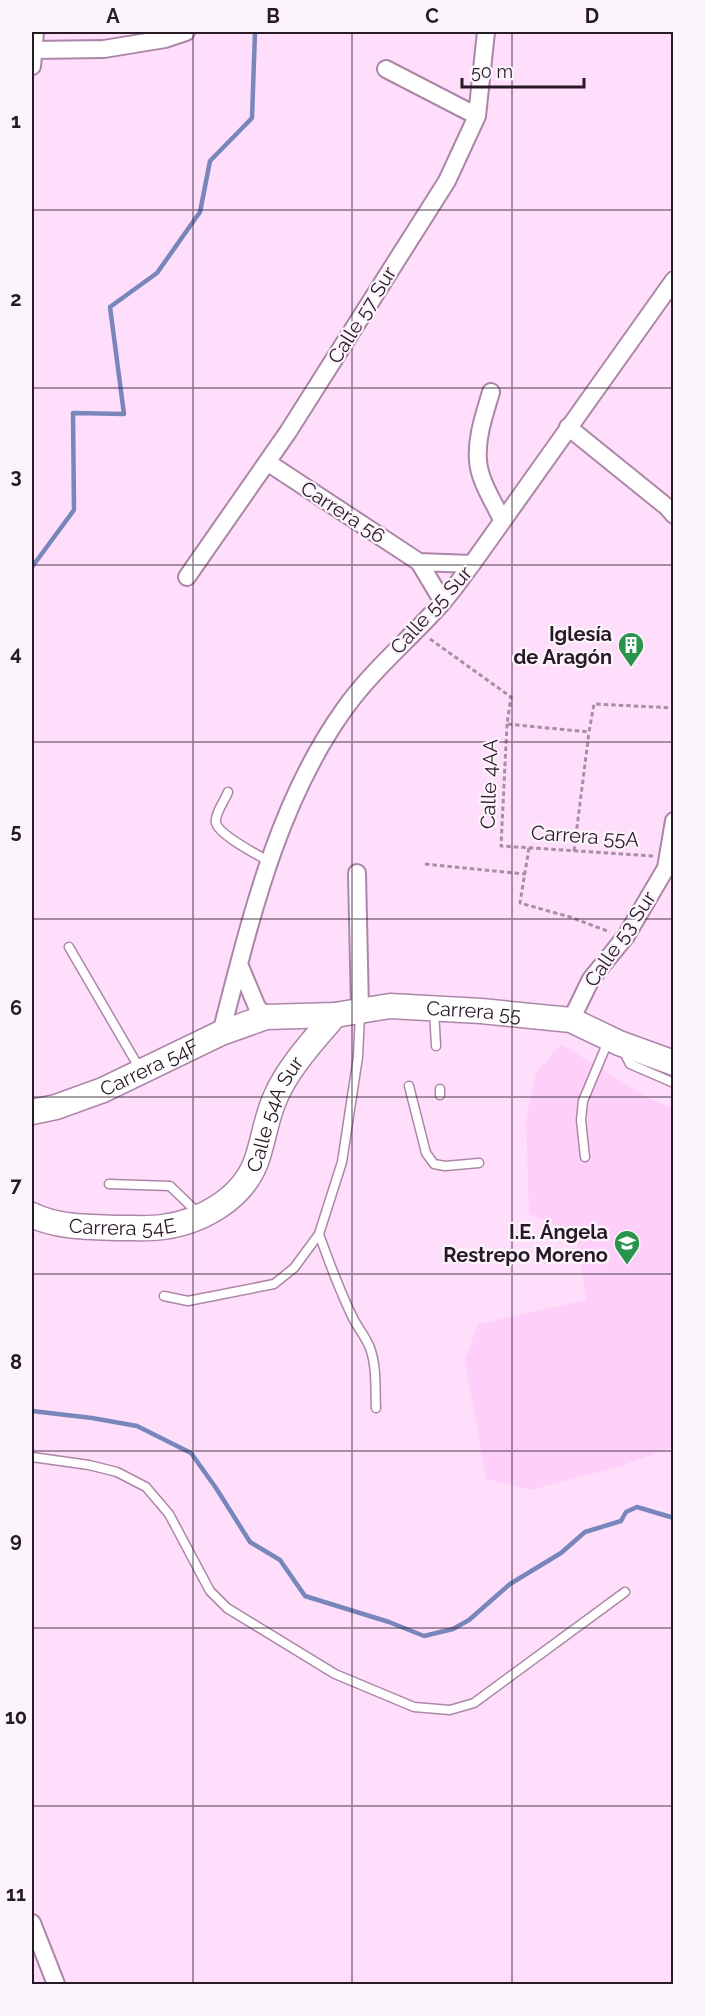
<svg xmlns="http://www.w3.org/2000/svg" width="705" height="2016" viewBox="0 0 705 2016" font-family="Raleway,sans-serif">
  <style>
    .built { fill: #fed0f9 }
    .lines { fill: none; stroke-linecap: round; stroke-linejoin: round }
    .stream { stroke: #7886bc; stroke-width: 4.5 }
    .lane-casing { stroke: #ac86a8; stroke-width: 11 }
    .street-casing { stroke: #ac86a8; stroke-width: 20 }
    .secondary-casing { stroke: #ac86a8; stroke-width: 27 }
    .path { stroke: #a98fa6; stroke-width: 3; stroke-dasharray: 4.5 3; stroke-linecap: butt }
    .lane { stroke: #fff; stroke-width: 8 }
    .street { stroke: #fff; stroke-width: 16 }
    .secondary { stroke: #fff; stroke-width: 24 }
    .grid { fill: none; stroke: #281926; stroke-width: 1.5; stroke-opacity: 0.55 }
    .labels { text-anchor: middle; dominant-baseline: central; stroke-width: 4.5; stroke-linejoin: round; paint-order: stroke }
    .street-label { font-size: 20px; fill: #281926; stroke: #fcf4fb }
    .poi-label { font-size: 20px; font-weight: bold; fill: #281926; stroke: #fcf4fb; text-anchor: end }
    .neatline { fill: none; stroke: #281926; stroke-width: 2 }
    .grid-label { font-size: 20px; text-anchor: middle; font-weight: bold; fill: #281926 }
  </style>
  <rect width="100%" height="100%" fill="#fedefa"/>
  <path class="built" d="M 561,1044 L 648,1098 L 673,1109 L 673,1447 L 624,1465 L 531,1490 L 486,1479 L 465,1360 L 478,1324 L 586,1300 L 576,1232 L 529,1214 L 526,1121 L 535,1074 Z"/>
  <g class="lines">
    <path class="stream" d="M 32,567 L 74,510 L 73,413 L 124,414 L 110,307 L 157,273 L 200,212 L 210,161 L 252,118 L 255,32
      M 32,1411 L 92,1418 L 137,1426 L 191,1453 L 216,1488 L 250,1542 L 280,1560 L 305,1596 L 389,1622 L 424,1636 L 453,1629 L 469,1620 L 510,1584 L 561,1553 L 585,1532 L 621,1521 L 626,1512 L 637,1507 L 674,1518"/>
    <g class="lane-casing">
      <path id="lane" d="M 228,792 C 225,800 214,815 216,823 C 219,835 258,855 270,862
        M 69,947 L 140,1069
        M 434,1010 L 436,1046
        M 623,1050 L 630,1064 L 674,1083
        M 409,1086 L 426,1153 L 434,1164 L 445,1166 L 479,1163
        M 440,1089 L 440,1095
        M 585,1157 L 581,1120 L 583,1101 L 609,1039
        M 109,1184 L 170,1186 L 198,1213
        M 319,1234 C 329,1262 339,1289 352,1316 C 357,1327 366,1337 370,1348 C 377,1367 375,1389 376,1408
        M 164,1296 L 188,1301 L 274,1284 L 294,1268 L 319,1234 L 342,1162 L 358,1057 L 360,1014
        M 32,1457 L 89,1465 L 117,1472 L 146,1487 L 169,1514 L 210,1591 L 227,1608 L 335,1674 L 414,1707 L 450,1710 L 474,1703 L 625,1592"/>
    </g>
    <g class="street-casing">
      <path id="street" d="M 32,50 L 104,49 L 165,39 L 186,32
        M 32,66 L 35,32
        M 386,69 L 477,116
        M 491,392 C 485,413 476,437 478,460 C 479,481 494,502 502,520
        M 568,427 L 667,507 L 674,515
        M 267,462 L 419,562 L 443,602
        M 419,562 L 472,564
        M 187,577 L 288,432 L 447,181 L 477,116 L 486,32
        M 357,873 L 360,1010
        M 239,964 L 257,1007 L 266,1017
        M 571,1020 L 591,979 L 626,936 L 666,868 L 674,821
        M 221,1033 C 250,922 276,806 343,711 C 371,671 409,640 441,604 C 452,592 462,577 472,564 L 674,280
        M 32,1923 L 56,1984"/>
    </g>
    <g class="secondary-casing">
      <g id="secondary">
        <path id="s1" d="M 32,1112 L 56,1107 L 103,1090 L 221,1033 L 266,1017 L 335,1015 L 390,1006 L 481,1011 L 571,1020 L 619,1043 L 674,1063"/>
        <path id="s2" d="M 32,1215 C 58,1228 92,1227 122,1228 C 135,1228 149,1229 163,1227 C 201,1222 242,1199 256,1162 C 264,1140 266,1117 276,1096 C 289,1066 315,1039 335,1015"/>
      </g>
    </g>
    <path class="path" d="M 430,639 L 511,697 L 507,724 L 589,732 L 594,704 L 674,708
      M 507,724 L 501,846 L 654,856
      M 529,848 L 520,903 L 570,917 L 610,932
      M 574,851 L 589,732
      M 425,864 L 525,874"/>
    <use href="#lane" class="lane"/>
    <use href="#street" class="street"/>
    <use href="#secondary" class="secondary"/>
  </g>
  <path class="grid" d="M 193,32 L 193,1984M 352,32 L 352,1984M 512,32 L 512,1984M 32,210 L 674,210M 32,388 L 674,388M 32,565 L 674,565M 32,742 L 674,742M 32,919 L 674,919M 32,1097 L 674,1097M 32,1274 L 674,1274M 32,1451 L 674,1451M 32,1628 L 674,1628M 32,1806 L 674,1806"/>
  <defs>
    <g id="building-pin" transform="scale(1.35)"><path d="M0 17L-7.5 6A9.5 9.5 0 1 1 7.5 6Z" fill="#29944b" stroke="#fcf4fb"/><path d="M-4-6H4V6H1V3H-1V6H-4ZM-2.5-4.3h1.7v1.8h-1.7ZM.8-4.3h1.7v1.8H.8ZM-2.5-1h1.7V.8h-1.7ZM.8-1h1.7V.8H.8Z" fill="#fff"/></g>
    <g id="school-pin" transform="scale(1.35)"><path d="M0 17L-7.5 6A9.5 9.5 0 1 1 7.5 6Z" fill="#29944b" stroke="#fcf4fb"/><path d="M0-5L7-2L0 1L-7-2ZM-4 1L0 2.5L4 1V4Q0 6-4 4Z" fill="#fff"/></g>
  </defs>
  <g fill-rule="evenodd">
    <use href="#building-pin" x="631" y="645"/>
    <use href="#school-pin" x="627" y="1243"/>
  </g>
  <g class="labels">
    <g class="street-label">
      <text transform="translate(362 315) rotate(-58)">Calle 57 Sur</text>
      <text transform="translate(343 512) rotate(33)">Carrera 56</text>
      <text transform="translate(431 610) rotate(-48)">Calle 55 Sur</text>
      <text transform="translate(489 784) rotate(-88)">Calle 4AA</text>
      <text transform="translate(585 836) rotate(4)">Carrera 55A</text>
      <text transform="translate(620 939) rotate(-56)">Calle 53 Sur</text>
      <text stroke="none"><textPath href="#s1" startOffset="462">Carrera 55</textPath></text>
      <text stroke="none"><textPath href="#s1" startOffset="126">Carrera 54F</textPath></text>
      <text stroke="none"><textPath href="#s2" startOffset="303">Calle 54A Sur</textPath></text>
      <text stroke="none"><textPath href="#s2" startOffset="92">Carrera 54E</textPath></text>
    </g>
    <g class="poi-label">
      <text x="612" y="634">Iglesía<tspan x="612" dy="23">de Aragón</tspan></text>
      <text x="608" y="1232">I.E. Ángela<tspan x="608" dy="23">Restrepo Moreno</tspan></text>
    </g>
  </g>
  <rect width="705" height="2016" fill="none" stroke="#fcf4fb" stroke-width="66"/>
  <path d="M462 78v9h122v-9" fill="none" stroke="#281926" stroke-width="3"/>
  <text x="471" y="78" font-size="18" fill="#281926" stroke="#fcf4fb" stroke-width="4.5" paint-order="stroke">50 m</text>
  <rect x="33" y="33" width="639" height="1950" class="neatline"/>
  <g class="grid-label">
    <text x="113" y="23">A</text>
    <text x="273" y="23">B</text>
    <text x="432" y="23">C</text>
    <text x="592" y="23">D</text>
    <text x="16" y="128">1</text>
    <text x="16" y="306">2</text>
    <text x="16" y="483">3</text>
    <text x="16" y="660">4</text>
    <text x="16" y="838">5</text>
    <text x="16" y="1015">6</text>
    <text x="16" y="1192">7</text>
    <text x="16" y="1369">8</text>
    <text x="16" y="1547">9</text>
    <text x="16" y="1724">10</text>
    <text x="16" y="1901">11</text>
  </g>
</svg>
